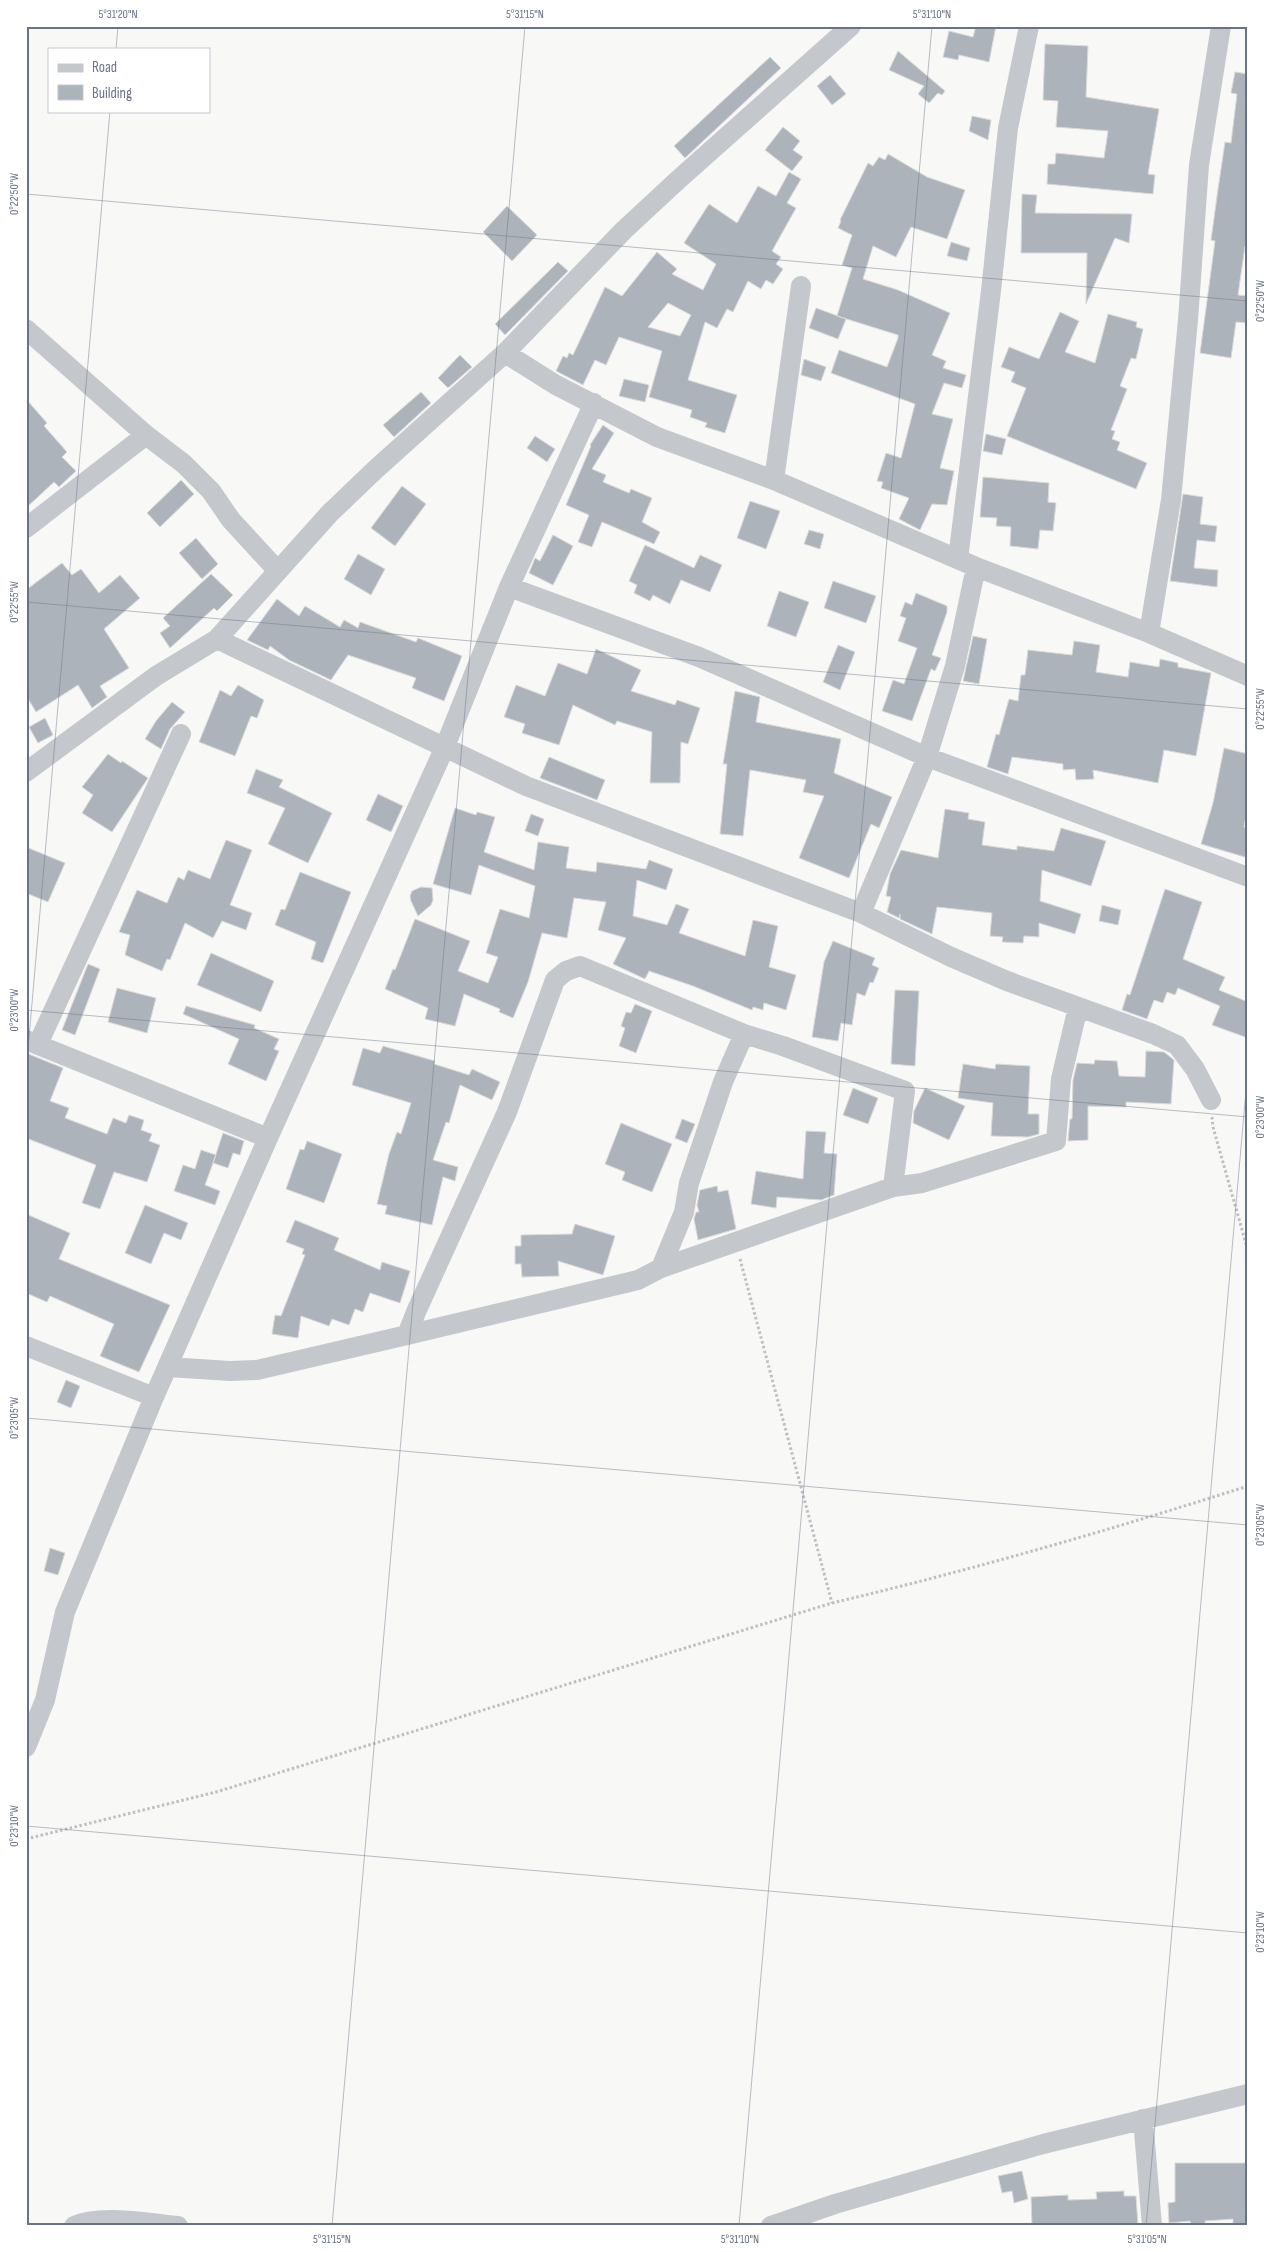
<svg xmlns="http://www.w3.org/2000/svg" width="1274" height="2252" viewBox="0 0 1274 2252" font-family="'Sofia Sans Condensed',sans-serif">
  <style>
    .building { fill: #adb3ba; stroke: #dadad8; fill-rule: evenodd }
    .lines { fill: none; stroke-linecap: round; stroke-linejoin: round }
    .path { stroke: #bebfc2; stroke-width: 3; stroke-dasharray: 2.5 2.5; stroke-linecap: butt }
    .street { stroke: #c4c7cb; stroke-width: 20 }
    .ticks { fill: none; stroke: #697385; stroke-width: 1; stroke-opacity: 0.45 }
    .neatline { fill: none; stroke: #697385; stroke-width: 2 }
    .ticks-label { font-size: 12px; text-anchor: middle; fill: #697385 }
  </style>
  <rect width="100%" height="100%" fill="#f8f8f6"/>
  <path class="building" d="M 976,26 L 996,26 L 989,62 L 959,55 L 958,60 L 943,57 L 949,31 L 973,37 Z
    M 1045,44 L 1088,46 L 1086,97 L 1159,109 L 1148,174 L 1155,175 L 1153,194 L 1047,184 L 1048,164 L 1055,164 L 1056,153 L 1104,158 L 1108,131 L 1056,127 L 1058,101 L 1043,100 Z
    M 898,51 L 945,91 L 942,95 L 938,93 L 929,103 L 918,94 L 924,86 L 889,70 Z
    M 770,57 L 781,68 L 685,158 L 674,146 Z
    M 1235,72 L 1248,74 L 1248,246 L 1245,246 L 1238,295 L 1248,296 L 1248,323 L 1236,322 L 1231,358 L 1200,353 L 1215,241 L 1211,240 L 1218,189 L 1225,142 L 1231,143 L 1237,94 L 1231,93 Z
    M 830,75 L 846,94 L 832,105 L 817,86 Z
    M 972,116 L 991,120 L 988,140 L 969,131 Z
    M 783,127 L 800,141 L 793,150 L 803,157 L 792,171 L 765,150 Z
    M 888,154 L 927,177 L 965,190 L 947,239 L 911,227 L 896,257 L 873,246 L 863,279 L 898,290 L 950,313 L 932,355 L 946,361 L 943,368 L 966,375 L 962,388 L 944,383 L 932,414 L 953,419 L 940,468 L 954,471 L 947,505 L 932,504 L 920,530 L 899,519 L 909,498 L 881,488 L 883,482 L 877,481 L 886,453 L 901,458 L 915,404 L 831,373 L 839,350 L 887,367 L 898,338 L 898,335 L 837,316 L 852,268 L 842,265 L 852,235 L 838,228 L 841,221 L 840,220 L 868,163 L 873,166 L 879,157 L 885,160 Z
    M 789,172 L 801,179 L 787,203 L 796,208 L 772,251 L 781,257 L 776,264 L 783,269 L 773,284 L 766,280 L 761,289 L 748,281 L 733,312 L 727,309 L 717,328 L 705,322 L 688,380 L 737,395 L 725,433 L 705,427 L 707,423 L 690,417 L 692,410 L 649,397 L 662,351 L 619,337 L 606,365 L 595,360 L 583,385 L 556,371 L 563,356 L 567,358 L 569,353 L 573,355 L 605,287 L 622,296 L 657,252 L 677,269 L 672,274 L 703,290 L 716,264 L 684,243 L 709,204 L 737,223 L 758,186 L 776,196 ZM 668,303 L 691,315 L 680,336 L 648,327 Z
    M 1022,194 L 1037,195 L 1035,213 L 1132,214 L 1129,243 L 1115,238 L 1086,304 L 1087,253 L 1021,253 Z
    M 507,206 L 537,235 L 512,261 L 483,232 Z
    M 951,242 L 970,248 L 967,261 L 947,256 Z
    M 558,262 L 568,271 L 505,335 L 495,324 Z
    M 816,308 L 846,319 L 838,339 L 809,328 Z
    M 1060,312 L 1079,321 L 1065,352 L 1095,363 L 1108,314 L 1137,322 L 1136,327 L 1143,329 L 1136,359 L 1131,358 L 1120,386 L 1127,389 L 1111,430 L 1115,431 L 1112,439 L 1120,442 L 1117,450 L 1147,463 L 1136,489 L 1007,436 L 1026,388 L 1011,382 L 1015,372 L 1001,367 L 1009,347 L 1039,359 Z
    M 460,355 L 472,367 L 448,388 L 438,378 Z
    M 804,359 L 826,367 L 821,381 L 801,375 Z
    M 624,379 L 649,385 L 645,402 L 619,396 Z
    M 421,392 L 431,403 L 394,437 L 383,425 Z
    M 26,399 L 47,423 L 44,426 L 67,452 L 62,457 L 76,471 L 59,487 L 54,482 L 26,508 Z
    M 603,425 L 614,433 L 592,469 L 606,475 L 603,482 L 629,493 L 631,489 L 652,498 L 642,522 L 660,532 L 654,544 L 602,522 L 592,547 L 578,542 L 589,515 L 566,505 L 591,446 L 590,445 Z
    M 986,434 L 1006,439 L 1002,455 L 983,451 Z
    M 535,436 L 555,449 L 547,462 L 527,448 Z
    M 983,477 L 1049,483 L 1048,502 L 1056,503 L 1053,531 L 1040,530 L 1038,549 L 1010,546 L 1011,527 L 996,526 L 997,518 L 980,517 Z
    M 181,480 L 194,494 L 160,527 L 147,513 Z
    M 402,486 L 426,504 L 395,546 L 371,528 Z
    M 1183,494 L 1203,497 L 1200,524 L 1217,526 L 1215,542 L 1197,540 L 1194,568 L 1218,570 L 1217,587 L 1170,581 Z
    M 750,501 L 780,511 L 766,549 L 737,538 Z
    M 809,530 L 824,534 L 820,549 L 804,544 Z
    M 553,535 L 573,546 L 553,585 L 529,573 L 535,558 L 540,561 Z
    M 196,538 L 218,564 L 202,579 L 179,553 Z
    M 645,545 L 694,568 L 700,555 L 722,565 L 710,592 L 681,580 L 670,604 L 653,595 L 650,601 L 634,593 L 637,585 L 629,581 Z
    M 358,554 L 385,569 L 371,595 L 344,579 Z
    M 62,563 L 72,575 L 81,569 L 99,593 L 120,575 L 140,598 L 104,629 L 129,668 L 100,686 L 107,697 L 92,708 L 78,685 L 36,712 L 26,695 L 26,590 Z
    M 211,574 L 233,595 L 217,611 L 214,608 L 170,648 L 160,633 L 170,626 L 163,618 Z
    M 833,581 L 876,596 L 866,623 L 824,608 Z
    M 779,591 L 809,602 L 796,637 L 767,626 Z
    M 916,593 L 947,606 L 947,612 L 932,655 L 941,658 L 935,671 L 931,669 L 912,721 L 882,711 L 893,680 L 904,684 L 917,648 L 898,641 L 906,618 L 900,616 L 905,602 L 912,605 Z
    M 277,599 L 299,616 L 305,606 L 340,627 L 344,620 L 358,628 L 360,622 L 416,642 L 418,638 L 462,656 L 444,701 L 412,688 L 416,678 L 348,655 L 331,680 L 289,660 L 270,646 L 268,650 L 247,640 Z
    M 973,636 L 987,639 L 979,684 L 963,681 Z
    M 1074,641 L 1100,645 L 1096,672 L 1128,677 L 1130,662 L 1159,667 L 1160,659 L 1178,663 L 1178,667 L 1211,673 L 1196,756 L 1164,750 L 1158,783 L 1093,770 L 1094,779 L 1076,780 L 1075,769 L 1063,770 L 1063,764 L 1012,757 L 1008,774 L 987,767 L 996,734 L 999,735 L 1009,699 L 1018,701 L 1021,675 L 1025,675 L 1028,650 L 1072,655 Z
    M 838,645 L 855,652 L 840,690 L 823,682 Z
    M 596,649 L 641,670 L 631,691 L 675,705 L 677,700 L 700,708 L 688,744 L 681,742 L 680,783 L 650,783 L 652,732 L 617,721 L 615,725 L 573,705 L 559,745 L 522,733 L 525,724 L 504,717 L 516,685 L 545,696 L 558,663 L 587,674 Z
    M 238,685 L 264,700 L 257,718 L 251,716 L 235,756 L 199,742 L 220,690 L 231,696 Z
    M 735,691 L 760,697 L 756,722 L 841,739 L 834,773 L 892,797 L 879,828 L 871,824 L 849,878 L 799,858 L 824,796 L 803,792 L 806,780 L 750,770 L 743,836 L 720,834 L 727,764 L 723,764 Z
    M 172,702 L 185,712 L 170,729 L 161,749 L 145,739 L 156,721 Z
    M 45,718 L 53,735 L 38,743 L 29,727 Z
    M 1224,748 L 1248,754 L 1248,806 L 1244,827 L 1248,828 L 1248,858 L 1201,844 L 1213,803 Z
    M 108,754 L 121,763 L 122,761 L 148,778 L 112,832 L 82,813 L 93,795 L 82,787 Z
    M 549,757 L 605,780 L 597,800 L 540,778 Z
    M 256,769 L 283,780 L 279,787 L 332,813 L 308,863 L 268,844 L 285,808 L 247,793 Z
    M 378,794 L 403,806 L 391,832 L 366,820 Z
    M 455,808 L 476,815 L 477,812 L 495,817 L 484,852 L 534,870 L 538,842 L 569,847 L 566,868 L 596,872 L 597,862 L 646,869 L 649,860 L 673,869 L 666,890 L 637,880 L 633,916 L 667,925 L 676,904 L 689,909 L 679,933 L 745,956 L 753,920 L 778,926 L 769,967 L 796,975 L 786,1010 L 764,1003 L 763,1010 L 753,1007 L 752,1010 L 693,986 L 649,971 L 645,979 L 613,964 L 626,938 L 598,930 L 606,902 L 574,898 L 567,938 L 542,933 L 528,982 L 513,1018 L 499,1012 L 500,1009 L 464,994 L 455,1026 L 425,1019 L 428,1008 L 385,989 L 393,969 L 395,970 L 415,919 L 470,941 L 458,971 L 488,983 L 498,957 L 486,953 L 500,909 L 529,918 L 535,886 L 479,865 L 471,895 L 433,884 Z
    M 945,809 L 969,813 L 968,819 L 985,822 L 982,845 L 1017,850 L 1017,846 L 1054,851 L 1061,828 L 1106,841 L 1091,886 L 1042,870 L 1040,901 L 1081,914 L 1075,934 L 1039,923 L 1039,937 L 1024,936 L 1023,943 L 1002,942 L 1003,937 L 990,936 L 992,913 L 937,907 L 932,934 L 900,919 L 900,914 L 899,918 L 887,912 L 891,897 L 886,896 L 890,874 L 901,850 L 938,858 Z
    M 531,814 L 544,819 L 538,836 L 525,831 Z
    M 226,840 L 252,850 L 230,905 L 252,913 L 246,930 L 222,921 L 213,938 L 185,923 L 170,960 L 167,959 L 162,971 L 125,955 L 130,935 L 119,932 L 137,890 L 167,903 L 178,877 L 184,880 L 188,870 L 210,879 Z
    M 26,847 L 65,863 L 48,902 L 26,893 Z
    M 300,872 L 351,892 L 323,963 L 311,959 L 316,942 L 275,925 L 281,909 L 285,910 Z
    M 421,887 L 432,888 L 433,900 L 431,905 L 418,916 L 411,901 L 410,896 L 412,891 Z
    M 1165,889 L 1202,902 L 1183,959 L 1225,977 L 1219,990 L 1248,1002 L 1248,1038 L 1212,1025 L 1220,1006 L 1178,988 L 1175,995 L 1167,992 L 1163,1003 L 1154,1000 L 1147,1019 L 1122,1010 L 1127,994 L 1130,995 Z
    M 1102,905 L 1121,910 L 1118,925 L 1099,921 Z
    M 833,941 L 875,958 L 872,965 L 879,968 L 873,983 L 870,982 L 865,996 L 857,993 L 852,1025 L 841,1023 L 838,1041 L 812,1037 L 824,962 Z
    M 211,953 L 274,981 L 261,1012 L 197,985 Z
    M 88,964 L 100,969 L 75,1035 L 62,1030 Z
    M 117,988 L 156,998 L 147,1033 L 108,1022 Z
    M 895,990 L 919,991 L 915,1066 L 891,1064 Z
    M 635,1004 L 652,1011 L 636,1053 L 619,1046 L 625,1028 L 621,1026 L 626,1012 L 631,1013 Z
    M 186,1006 L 255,1025 L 254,1028 L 279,1039 L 274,1049 L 279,1051 L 266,1081 L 228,1064 L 239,1039 L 183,1014 Z
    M 383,1046 L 435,1061 L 434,1064 L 469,1075 L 472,1069 L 500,1082 L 492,1100 L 460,1085 L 449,1123 L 446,1122 L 433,1160 L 458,1167 L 455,1181 L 443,1177 L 432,1225 L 385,1214 L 387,1206 L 377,1204 L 389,1154 L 397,1132 L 401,1134 L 411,1103 L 352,1085 L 363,1048 L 380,1053 Z
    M 1146,1051 L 1164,1052 L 1174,1060 L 1171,1104 L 1126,1102 L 1126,1107 L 1088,1106 L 1088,1140 L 1068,1141 L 1070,1119 L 1072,1119 L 1073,1080 L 1077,1063 L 1094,1064 L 1095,1060 L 1117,1061 L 1119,1076 L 1145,1077 Z
    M 26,1053 L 63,1068 L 50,1101 L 69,1108 L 65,1118 L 107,1134 L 113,1118 L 126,1123 L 129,1115 L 144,1120 L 141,1130 L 152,1134 L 149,1141 L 160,1145 L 147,1182 L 114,1172 L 100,1209 L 82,1203 L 96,1165 L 26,1138 Z
    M 963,1064 L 995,1069 L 996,1064 L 1030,1066 L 1028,1114 L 1039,1114 L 1039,1134 L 1028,1137 L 991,1136 L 993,1103 L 958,1098 Z
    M 853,1088 L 878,1098 L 868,1124 L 843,1115 Z
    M 925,1088 L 965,1106 L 949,1140 L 913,1123 L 914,1111 Z
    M 682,1119 L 695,1124 L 687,1143 L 675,1138 Z
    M 621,1123 L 672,1144 L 652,1192 L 622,1180 L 625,1172 L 605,1164 Z
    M 806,1131 L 826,1132 L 824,1153 L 837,1154 L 834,1195 L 821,1200 L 777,1197 L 776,1208 L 751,1204 L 756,1171 L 803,1179 Z
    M 223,1133 L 244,1141 L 240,1155 L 233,1153 L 228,1168 L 213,1163 Z
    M 307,1141 L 342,1154 L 324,1203 L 286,1189 L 300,1149 L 304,1150 Z
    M 201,1150 L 216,1155 L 205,1185 L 220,1191 L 215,1205 L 174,1191 L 183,1165 L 195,1169 Z
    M 717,1186 L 718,1192 L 728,1190 L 736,1229 L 698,1240 L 694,1219 L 696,1212 L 699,1212 L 697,1205 L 700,1190 Z
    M 145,1205 L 188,1223 L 181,1240 L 164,1233 L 151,1264 L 125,1253 Z
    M 26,1214 L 70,1233 L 59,1259 L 170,1305 L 139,1372 L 100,1356 L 114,1324 L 50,1296 L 47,1302 L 26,1293 Z
    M 295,1220 L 339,1238 L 334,1250 L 380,1270 L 382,1262 L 410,1271 L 400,1303 L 370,1293 L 363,1312 L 355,1309 L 349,1325 L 332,1319 L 329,1326 L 301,1316 L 298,1338 L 272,1334 L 275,1315 L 281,1316 L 305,1255 L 302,1254 L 304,1249 L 286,1242 Z
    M 575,1224 L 615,1236 L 603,1275 L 558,1261 L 559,1276 L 522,1277 L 521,1264 L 515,1264 L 515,1246 L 521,1246 L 521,1235 L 572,1234 Z
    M 66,1380 L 80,1386 L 71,1408 L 57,1402 Z
    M 50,1548 L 65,1553 L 58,1575 L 44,1571 Z
    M 1175,2163 L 1248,2163 L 1248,2226 L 1233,2226 L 1233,2219 L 1205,2221 L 1205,2226 L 1191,2226 L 1190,2221 L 1169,2223 L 1168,2203 L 1175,2202 Z
    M 1022,2171 L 1028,2199 L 1014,2203 L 1012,2191 L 1002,2193 L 998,2176 Z
    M 1124,2191 L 1124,2196 L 1136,2196 L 1138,2226 L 1032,2226 L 1031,2197 L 1068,2195 L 1068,2200 L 1097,2199 L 1096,2192 Z"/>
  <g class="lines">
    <path class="path" d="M 1212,1117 L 1213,1127 L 1248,1251
      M 740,1259 L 832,1603
      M 26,1839 L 216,1792 L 832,1603 C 972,1570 1110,1530 1248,1486"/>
    <path class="street" d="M 26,329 L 146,435 L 184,464 L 211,491 L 231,520 L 278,571
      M 505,353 L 556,385 L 657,437 L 774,480 L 976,567 L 1149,633 L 1248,676
      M 774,480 L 801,286
      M 26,528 L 146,435
      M 958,559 L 991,291 L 1008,128 L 1029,26
      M 509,587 L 699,657 L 927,757 L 1248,877
      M 1149,633 L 1171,500 L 1188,320 L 1199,165 L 1221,26
      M 217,639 L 526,786 L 861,913 L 951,957 L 1007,981 L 1153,1034 L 1177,1045 L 1195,1069 L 1211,1100
      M 26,772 L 156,676 L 217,639 L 329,514 L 376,469 L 505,353 L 624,230 L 679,179 L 851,26
      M 861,913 L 927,757 L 955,666 L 976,567
      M 26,1040 L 268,1138
      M 38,1044 L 181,734
      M 661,1268 L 893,1187 L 922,1183 L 1056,1141 L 1061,1079 L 1078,1007
      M 407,1335 L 638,1280 L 661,1268 L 684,1212 L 689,1183 L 723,1082 L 744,1034
      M 26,1346 L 154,1397
      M 168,1367 L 230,1371 L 257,1370 L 407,1335 L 416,1312 L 507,1112 L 555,980 L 566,971 L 580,966 L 744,1034 L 783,1046 L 905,1091 L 893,1187
      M 26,1747 L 45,1700 L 65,1612 L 154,1397 L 268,1138 L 444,749 L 509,587 L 594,403
      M 1143,2119 L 1152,2226
      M 74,2226 C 100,2214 148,2223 178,2226
      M 771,2226 L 835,2204 L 1043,2144 L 1248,2094"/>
  </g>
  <path class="ticks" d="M 116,49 L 118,26M 26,194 L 1248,301M 26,602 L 1248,709M 26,1010 L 1248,1117M 26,1072 L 110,111M 26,1418 L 1248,1525M 26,1826 L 1248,1933M 332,2226 L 525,26M 739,2226 L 932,26M 1146,2226 L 1248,1068"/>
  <rect width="1274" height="2252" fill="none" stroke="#ffffff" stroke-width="55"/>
  <rect x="48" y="48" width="162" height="65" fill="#ffffff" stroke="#c3c7ce"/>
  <rect x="58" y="64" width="25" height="8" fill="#c4c7cb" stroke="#c3c7ce"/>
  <text x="92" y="72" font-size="15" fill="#697385">Road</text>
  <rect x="58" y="85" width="25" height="15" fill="#adb3ba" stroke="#c3c7ce"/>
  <text x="92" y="98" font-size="15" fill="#697385">Building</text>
  <rect x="28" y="28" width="1218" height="2196" class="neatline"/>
  <g class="ticks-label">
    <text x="118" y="18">5°31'20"N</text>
    <text x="525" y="18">5°31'15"N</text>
    <text x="932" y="18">5°31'10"N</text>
    <text transform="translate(14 194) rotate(-90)" y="4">0°22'50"W</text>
    <text transform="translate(1260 301) rotate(-90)" y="4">0°22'50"W</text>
    <text transform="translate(14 602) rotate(-90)" y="4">0°22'55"W</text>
    <text transform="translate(1260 709) rotate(-90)" y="4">0°22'55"W</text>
    <text transform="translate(14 1010) rotate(-90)" y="4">0°23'00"W</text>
    <text transform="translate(1260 1117) rotate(-90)" y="4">0°23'00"W</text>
    <text transform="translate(14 1418) rotate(-90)" y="4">0°23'05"W</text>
    <text transform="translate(1260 1525) rotate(-90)" y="4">0°23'05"W</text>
    <text transform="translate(14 1826) rotate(-90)" y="4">0°23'10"W</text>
    <text transform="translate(1260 1932) rotate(-90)" y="4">0°23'10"W</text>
    <text x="332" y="2243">5°31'15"N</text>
    <text x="740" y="2243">5°31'10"N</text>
    <text x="1147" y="2243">5°31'05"N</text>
  </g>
</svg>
